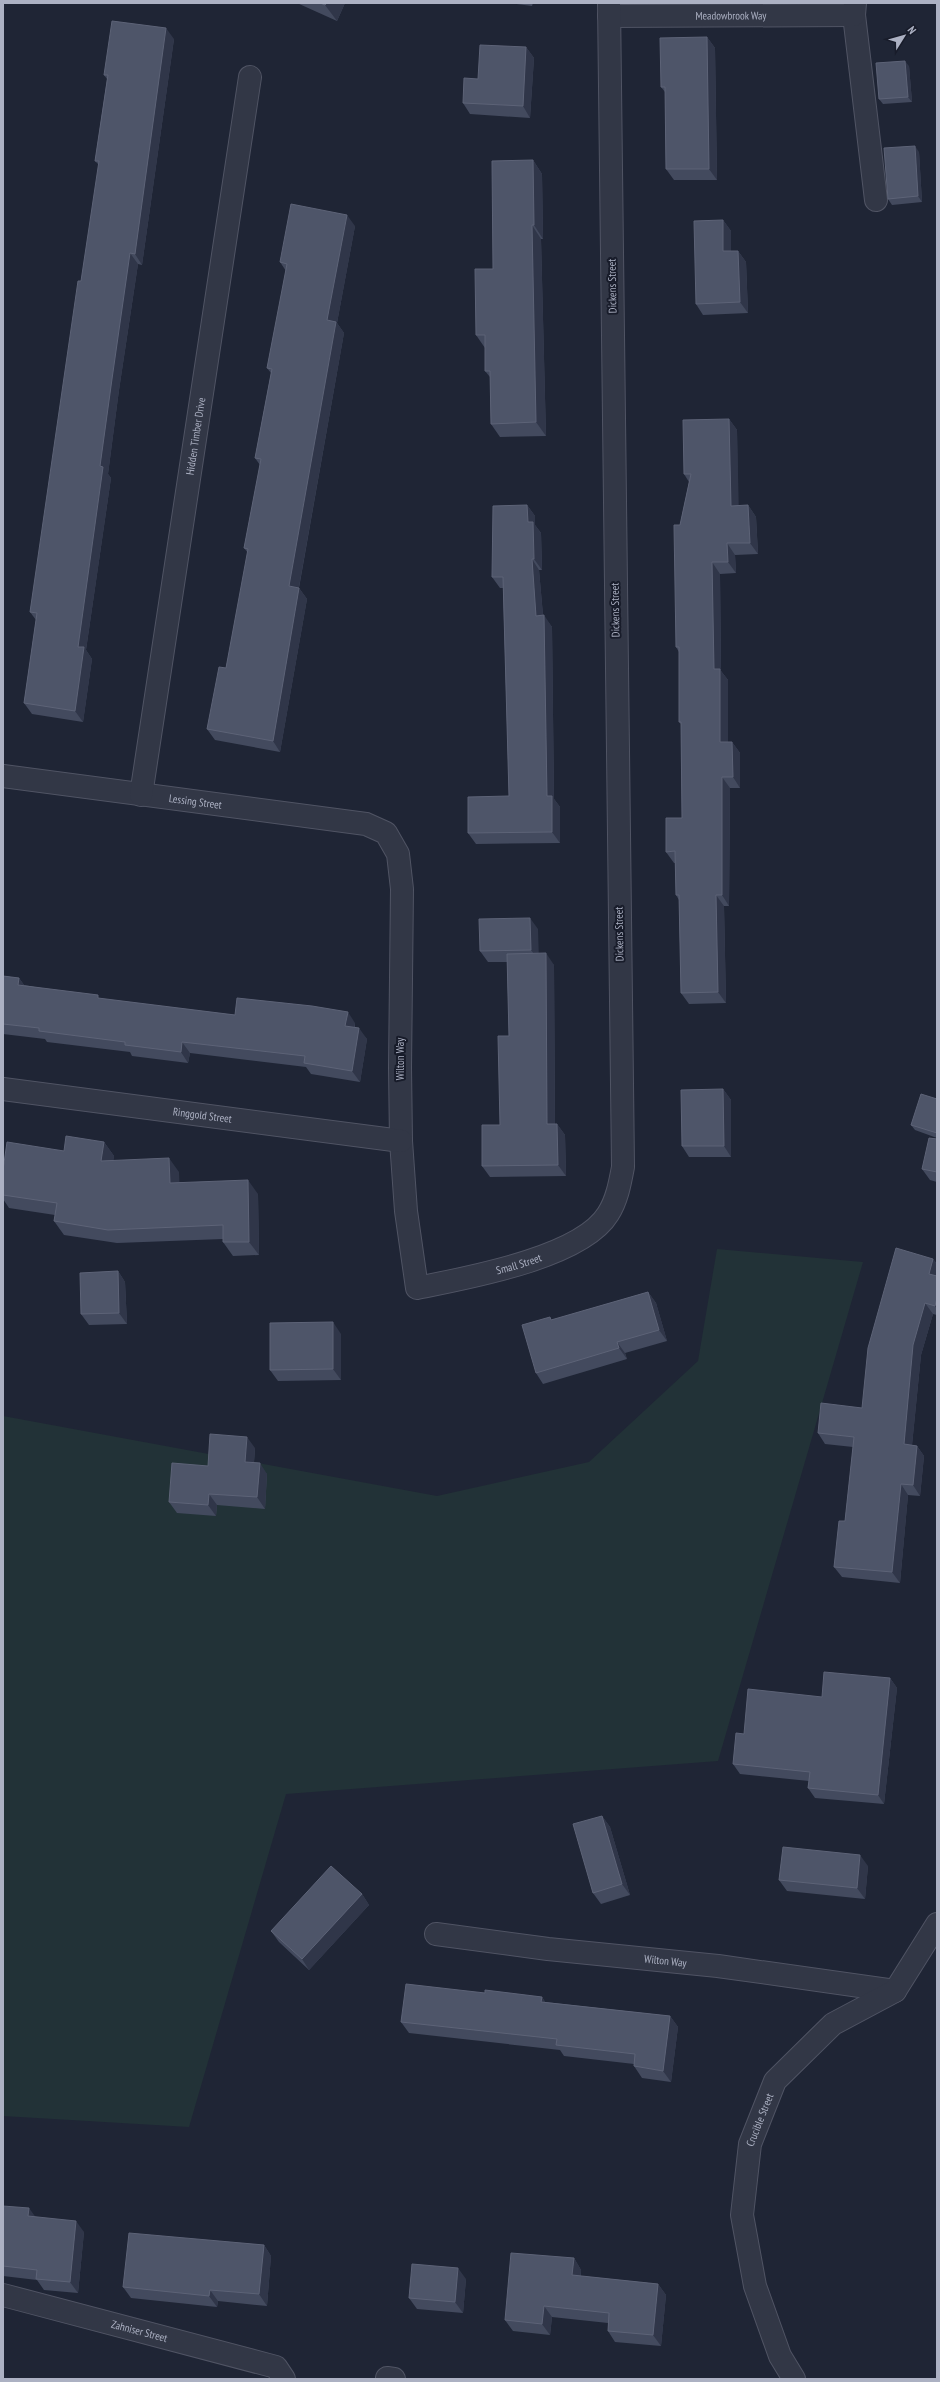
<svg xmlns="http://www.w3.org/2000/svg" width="940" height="2382" viewBox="0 0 940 2382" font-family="'PT Sans Narrow',sans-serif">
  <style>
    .green { fill: #223237 }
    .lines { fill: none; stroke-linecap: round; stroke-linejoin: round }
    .street-casing { stroke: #505464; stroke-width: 24 }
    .street { stroke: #323746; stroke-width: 22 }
    .wall { fill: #434a5e }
    .shaded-wall { fill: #303649 }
    .building { fill: #4e5569; stroke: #5d6377 }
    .labels { text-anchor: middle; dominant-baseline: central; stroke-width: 4; stroke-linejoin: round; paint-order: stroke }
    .street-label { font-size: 11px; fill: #acb1c3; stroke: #181c2a }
  </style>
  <rect width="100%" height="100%" fill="#1f2535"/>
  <path class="green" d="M 717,1249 L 863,1262 L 718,1761 L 286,1794 L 189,2127 L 3,2116 L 3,1416 L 437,1496 L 589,1462 L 698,1361 Z"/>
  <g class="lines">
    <g class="street-casing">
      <g id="street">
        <path d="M 854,15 L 876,200"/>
        <path id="s1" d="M 609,16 L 854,15 L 855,3"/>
        <path id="s2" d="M 3,776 L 366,824 L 386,833 L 398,854 L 402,889 L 400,1068 L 401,1141 L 406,1211 L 417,1288 C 466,1278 581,1258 608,1214 C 617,1200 620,1183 623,1167 L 609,3"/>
        <path id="s3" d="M 141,795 L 250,77"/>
        <path id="s4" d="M 3,1089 L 401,1141"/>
        <path id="s5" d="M 436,1934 L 548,1949 L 718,1966 L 895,1991"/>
        <path id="s6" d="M 3,2295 L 276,2367 L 284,2379"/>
        <path d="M 387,2378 L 394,2379"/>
        <path id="s7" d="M 794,2379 L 780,2356 L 755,2286 L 742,2215 L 750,2144 L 775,2081 L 833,2024 L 895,1991 L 937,1924"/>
      </g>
    </g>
    <use href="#street" class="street"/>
  </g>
  <path class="wall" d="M 297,3 L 345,3 L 337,21 Z
    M 509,3 L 533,3 L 532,6 Z
    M 707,37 L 715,48 L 717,180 L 674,180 L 666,169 L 665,92 L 661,87 Z
    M 174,39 L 142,265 L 138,264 L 119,390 L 108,474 L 111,478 L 86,650 L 92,659 L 83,722 L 32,714 L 24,703 L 36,620 L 30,612 L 99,165 L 95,161 L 107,79 L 104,75 Z
    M 526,47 L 534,58 L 530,118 L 470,114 L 463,103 L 478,79 Z
    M 909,66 L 912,102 L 883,104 L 879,99 Z
    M 919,152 L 922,202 L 892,205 L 888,199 Z
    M 533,160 L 542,174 L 543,239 L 541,239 L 546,436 L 500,437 L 491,424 L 490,377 L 485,371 L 485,348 L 476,335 L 493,269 Z
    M 723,220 L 731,231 L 731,251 L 738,251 L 746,262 L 748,313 L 703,315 L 696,304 Z
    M 355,226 L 337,323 L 344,333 L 299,588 L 307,599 L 280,752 L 215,740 L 207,729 L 226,668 L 248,553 L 244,548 L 260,465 L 255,458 L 271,373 L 267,368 L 286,271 L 280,262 Z
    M 729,419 L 737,430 L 738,506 L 748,505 L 756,517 L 758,554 L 735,555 L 736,573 L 720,574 L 721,671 L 728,680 L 728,742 L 732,742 L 740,753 L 740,788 L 730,788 L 729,906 L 724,906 L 726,1003 L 689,1004 L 681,993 L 679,900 L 676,895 L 675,863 L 674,863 L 666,852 L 682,818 L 681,724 L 679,722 L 679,652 L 676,647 L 680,525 L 689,482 L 684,474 Z
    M 527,505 L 535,516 L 535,525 L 541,533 L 542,570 L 539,570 L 543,615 L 552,627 L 554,799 L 560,807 L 560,843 L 476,844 L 468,833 L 509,796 L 503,588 L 500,588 L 492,577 Z
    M 538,929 L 538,954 L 554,965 L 555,1124 L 557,1124 L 565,1135 L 566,1176 L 490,1177 L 482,1166 L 500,1125 L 509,1036 L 507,962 L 488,962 L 480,951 Z
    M 3,976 L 19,978 L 24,985 L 101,999 L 235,1015 L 355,1023 L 355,1027 L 367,1039 L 360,1082 L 311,1074 L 306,1067 L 190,1053 L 188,1063 L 132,1056 L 130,1052 L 47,1042 L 45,1039 L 3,1034 Z
    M 723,1089 L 731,1100 L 731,1157 L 689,1157 L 682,1146 Z
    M 937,1099 L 937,1138 L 915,1130 L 911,1125 Z
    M 937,1139 L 937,1182 L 930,1180 L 922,1169 Z
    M 104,1142 L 114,1156 L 113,1161 L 179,1172 L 179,1182 L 258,1194 L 259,1255 L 233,1256 L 223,1242 L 223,1239 L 117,1243 L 64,1235 L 54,1221 L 55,1215 L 9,1208 L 3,1199 L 3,1170 L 64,1151 Z
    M 933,1259 L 937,1264 L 937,1315 L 933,1314 L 921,1355 L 912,1445 L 917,1446 L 924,1456 L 920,1496 L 908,1495 L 900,1583 L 842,1577 L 834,1567 L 845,1521 L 853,1447 L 825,1444 L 818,1433 L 862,1408 Z
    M 118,1271 L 125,1282 L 127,1324 L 89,1325 L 81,1314 Z
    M 648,1292 L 656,1303 L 667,1341 L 625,1353 L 627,1359 L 543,1384 L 536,1373 L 552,1320 Z
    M 341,1334 L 341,1380 L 278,1381 L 270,1370 Z
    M 255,1448 L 254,1463 L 267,1474 L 265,1509 L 217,1505 L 216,1516 L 177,1513 L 169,1502 L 208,1466 Z
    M 890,1678 L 897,1688 L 884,1804 L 815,1798 L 808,1788 L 809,1781 L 740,1774 L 733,1764 L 744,1734 L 822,1697 Z
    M 602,1816 L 610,1827 L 630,1895 L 601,1904 L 593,1893 Z
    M 868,1866 L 865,1899 L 787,1891 L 779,1880 Z
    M 362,1894 L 369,1905 L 309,1970 L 279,1942 L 271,1931 Z
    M 485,1993 L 542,1997 L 545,2002 L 670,2016 L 678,2027 L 671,2082 L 642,2078 L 634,2066 L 634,2064 L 564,2056 L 560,2050 L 409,2033 L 401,2022 Z
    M 3,2206 L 35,2217 L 84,2232 L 78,2293 L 44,2290 L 37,2280 L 3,2276 Z
    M 264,2245 L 271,2256 L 267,2306 L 218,2301 L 217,2307 L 131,2298 L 123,2287 Z
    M 574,2258 L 581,2270 L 581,2276 L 658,2284 L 666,2295 L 661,2346 L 615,2342 L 608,2331 L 608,2323 L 552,2317 L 550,2335 L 513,2331 L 505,2320 Z
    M 466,2279 L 463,2313 L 417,2309 L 409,2298 Z"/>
  <path class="shaded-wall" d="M 327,3 L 345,3 L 337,21 L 325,5 Z
    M 166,28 L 174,39 L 142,265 L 135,254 Z
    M 707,37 L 715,48 L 717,180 L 709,169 Z
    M 526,47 L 534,58 L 530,118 L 523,106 Z
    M 905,61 L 909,66 L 912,102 L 908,97 Z
    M 915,146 L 919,152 L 922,202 L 918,196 Z
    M 533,160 L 542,174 L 543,239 L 534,225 Z
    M 347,215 L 355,226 L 337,323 L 344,333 L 297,598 L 289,586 L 327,320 Z
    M 723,220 L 731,231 L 731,262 L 723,251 Z
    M 532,225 L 541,239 L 546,436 L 536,422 Z
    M 738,251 L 746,262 L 748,313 L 740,302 Z
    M 130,253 L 138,264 L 119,390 L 108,474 L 111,478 L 86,650 L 92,659 L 83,722 L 75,711 L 78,647 L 100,466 L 112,379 Z
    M 729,419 L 737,430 L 739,517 L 731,506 Z
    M 527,505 L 535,516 L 535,525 L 541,533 L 542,570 L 534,559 L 528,522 Z
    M 748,505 L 756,517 L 758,554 L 750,543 Z
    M 727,543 L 735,555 L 736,573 L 728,562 Z
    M 532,559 L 539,570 L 544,627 L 536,616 Z
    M 712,562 L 720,574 L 721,671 L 728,680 L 728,753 L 720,742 L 714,669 Z
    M 299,588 L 307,599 L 280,752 L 273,741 Z
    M 544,615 L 552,627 L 554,799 L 560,807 L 560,843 L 552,832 L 547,796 Z
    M 732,742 L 740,753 L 740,788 L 733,777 Z
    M 722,777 L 730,788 L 729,906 L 722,895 Z
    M 716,895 L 724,906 L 726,1003 L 718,992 Z
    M 530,918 L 538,929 L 539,961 L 531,950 Z
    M 546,953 L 554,965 L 555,1135 L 547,1124 Z
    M 19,978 L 27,989 L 18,985 Z
    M 348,1012 L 355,1023 L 353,1037 L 345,1026 Z
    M 359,1028 L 367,1039 L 360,1082 L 352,1071 Z
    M 182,1042 L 190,1053 L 188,1063 L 181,1052 Z
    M 723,1089 L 731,1100 L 731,1157 L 724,1146 Z
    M 557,1124 L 565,1135 L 566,1176 L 558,1165 Z
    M 104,1142 L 114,1156 L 111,1175 L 101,1161 Z
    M 169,1158 L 179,1172 L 180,1196 L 170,1183 Z
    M 248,1180 L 258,1194 L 259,1255 L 249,1242 Z
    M 933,1259 L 937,1264 L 937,1282 L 929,1274 Z
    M 118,1271 L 125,1282 L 127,1324 L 119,1313 Z
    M 648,1292 L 656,1303 L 667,1341 L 659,1330 Z
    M 937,1298 L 937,1309 L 935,1306 Z
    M 925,1303 L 933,1314 L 921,1355 L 911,1455 L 904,1444 L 913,1345 Z
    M 333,1322 L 341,1334 L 341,1380 L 333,1369 Z
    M 617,1342 L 625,1353 L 627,1359 L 619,1348 Z
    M 247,1437 L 255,1448 L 253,1473 L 245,1462 Z
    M 917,1446 L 924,1456 L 920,1496 L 913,1485 Z
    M 260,1463 L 267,1474 L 265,1509 L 257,1497 Z
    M 901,1484 L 908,1495 L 900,1583 L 892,1572 Z
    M 209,1494 L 217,1505 L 216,1516 L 208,1505 Z
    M 890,1678 L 897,1688 L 884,1804 L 878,1795 Z
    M 602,1816 L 610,1827 L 630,1895 L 622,1884 Z
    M 860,1855 L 868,1866 L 865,1899 L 857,1888 Z
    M 362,1894 L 369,1905 L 309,1970 L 302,1959 Z
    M 542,1997 L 550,2009 L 541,2002 Z
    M 670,2016 L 678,2027 L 671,2082 L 663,2071 Z
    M 29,2208 L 37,2219 L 28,2216 Z
    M 76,2221 L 84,2232 L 78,2293 L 70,2282 Z
    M 264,2245 L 271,2256 L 267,2306 L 259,2294 Z
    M 574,2258 L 581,2270 L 580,2286 L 572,2275 Z
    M 458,2268 L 466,2279 L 463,2313 L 455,2302 Z
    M 658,2284 L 666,2295 L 661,2346 L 653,2335 Z
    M 210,2290 L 218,2301 L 217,2307 L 209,2296 Z
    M 544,2306 L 552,2317 L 550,2335 L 542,2324 Z"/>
  <path class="building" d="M 320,3 L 327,3 L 325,5 Z
    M 112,21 L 166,28 L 135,254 L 130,253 L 112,379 L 100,466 L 103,467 L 78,647 L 84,647 L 75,711 L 24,703 L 37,613 L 30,612 L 78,281 L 81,281 L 99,161 L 95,161 L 108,75 L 104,75 Z
    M 707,37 L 709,169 L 666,169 L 665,87 L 661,87 L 660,38 Z
    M 480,45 L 526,47 L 523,106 L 463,103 L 464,78 L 478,79 Z
    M 905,61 L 908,97 L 879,99 L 876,63 Z
    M 915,146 L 918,196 L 888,199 L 884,148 Z
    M 533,160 L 534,225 L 532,225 L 536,422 L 491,424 L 490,371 L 485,371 L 485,335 L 476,335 L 475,269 L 493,269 L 492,161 Z
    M 291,204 L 347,215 L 327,320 L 336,322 L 289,586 L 299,588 L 273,741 L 207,729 L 219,667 L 226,668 L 248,549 L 244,548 L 261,459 L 255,458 L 272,369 L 267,368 L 287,264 L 280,262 Z
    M 723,220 L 723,251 L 738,251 L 740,302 L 696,304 L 694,221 Z
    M 729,419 L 731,506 L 748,505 L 750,543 L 727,543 L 728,562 L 712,562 L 714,669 L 720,669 L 720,742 L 732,742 L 733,777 L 722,777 L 722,895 L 716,895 L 718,992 L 681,993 L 679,895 L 676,895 L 675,851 L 666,852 L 666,818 L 682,818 L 681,722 L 679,722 L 679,647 L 676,647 L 674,525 L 680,525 L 691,474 L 684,474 L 683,420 Z
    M 527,505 L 528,522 L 533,522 L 534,559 L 532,559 L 536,616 L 544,615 L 547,796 L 552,796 L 552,832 L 468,833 L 468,797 L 509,796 L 503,577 L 492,577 L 493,506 Z
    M 530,918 L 531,950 L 480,951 L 479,919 Z
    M 546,953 L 547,1124 L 557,1124 L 558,1165 L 482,1166 L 482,1125 L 500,1125 L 498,1036 L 509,1036 L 507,954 Z
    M 3,976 L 19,978 L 18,985 L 98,995 L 98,998 L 235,1015 L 237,998 L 312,1006 L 348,1012 L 345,1026 L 359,1028 L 352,1071 L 304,1063 L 305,1056 L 182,1042 L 181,1052 L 125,1045 L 125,1042 L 39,1031 L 39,1028 L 3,1024 Z
    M 723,1089 L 724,1146 L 682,1146 L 681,1090 Z
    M 921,1094 L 937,1099 L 937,1133 L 911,1125 Z
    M 66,1136 L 104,1142 L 101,1161 L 169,1158 L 170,1183 L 248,1180 L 249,1242 L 223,1242 L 223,1225 L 108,1230 L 54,1221 L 57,1203 L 3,1195 L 3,1170 L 7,1142 L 64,1151 Z
    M 929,1138 L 937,1139 L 937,1172 L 922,1169 Z
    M 896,1248 L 933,1259 L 929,1274 L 937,1276 L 937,1298 L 935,1306 L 925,1303 L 913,1345 L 904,1444 L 917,1446 L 913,1485 L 901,1484 L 892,1572 L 834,1567 L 839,1521 L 845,1521 L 854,1437 L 818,1433 L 821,1403 L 862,1408 L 868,1348 Z
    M 118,1271 L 119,1313 L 81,1314 L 80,1273 Z
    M 648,1292 L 659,1330 L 617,1342 L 619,1348 L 536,1373 L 522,1325 L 550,1317 L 551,1320 Z
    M 333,1322 L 333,1369 L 270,1370 L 270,1323 Z
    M 210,1434 L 247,1437 L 245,1462 L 260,1463 L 257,1497 L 209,1494 L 208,1505 L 169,1502 L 172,1463 L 208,1466 Z
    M 824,1672 L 890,1678 L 878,1795 L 808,1788 L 810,1772 L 733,1764 L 736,1733 L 744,1734 L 748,1689 L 822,1697 Z
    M 602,1816 L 622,1884 L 593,1893 L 573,1824 Z
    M 783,1847 L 860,1855 L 857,1888 L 779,1880 Z
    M 331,1866 L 362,1894 L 302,1959 L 271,1931 Z
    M 406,1984 L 485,1993 L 485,1990 L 542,1997 L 541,2002 L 670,2016 L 663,2071 L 634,2066 L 635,2054 L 556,2045 L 557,2039 L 401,2022 Z
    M 3,2206 L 29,2208 L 28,2216 L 76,2221 L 70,2282 L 36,2279 L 37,2270 L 3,2266 Z
    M 129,2233 L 264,2245 L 259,2294 L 210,2290 L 209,2296 L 123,2287 Z
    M 511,2253 L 574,2258 L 572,2275 L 658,2284 L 653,2335 L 608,2331 L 609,2313 L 544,2306 L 542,2324 L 505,2320 Z
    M 412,2264 L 458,2268 L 455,2302 L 409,2298 Z"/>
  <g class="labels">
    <g class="street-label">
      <text stroke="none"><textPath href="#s1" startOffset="122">Meadowbrook Way</textPath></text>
      <text transform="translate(612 286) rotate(-91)">Dickens Street</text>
      <text stroke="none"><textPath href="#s3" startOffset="363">Hidden Timber Drive</textPath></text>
      <text transform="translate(615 610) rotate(-91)">Dickens Street</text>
      <text stroke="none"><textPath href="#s2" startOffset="194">Lessing Street</textPath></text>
      <text transform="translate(619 934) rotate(-91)">Dickens Street</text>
      <text transform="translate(400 1059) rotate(-90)">Wilton Way</text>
      <text stroke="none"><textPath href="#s4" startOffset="201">Ringgold Street</textPath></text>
      <text stroke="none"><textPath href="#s2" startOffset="952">Small Street</textPath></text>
      <text stroke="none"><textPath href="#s5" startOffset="231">Wilton Way</textPath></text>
      <text stroke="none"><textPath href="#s7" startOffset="271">Crucible Street</textPath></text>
      <text stroke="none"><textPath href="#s6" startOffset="141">Zahniser Street</textPath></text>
    </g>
  </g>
  <rect width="940" height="2382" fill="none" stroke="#acb1c3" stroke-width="8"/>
  <g transform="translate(904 36) rotate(53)" stroke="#181c2a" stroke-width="3" paint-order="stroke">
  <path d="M0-3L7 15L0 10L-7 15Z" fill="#acb1c3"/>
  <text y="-6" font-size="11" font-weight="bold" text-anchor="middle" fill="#acb1c3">N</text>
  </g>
</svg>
